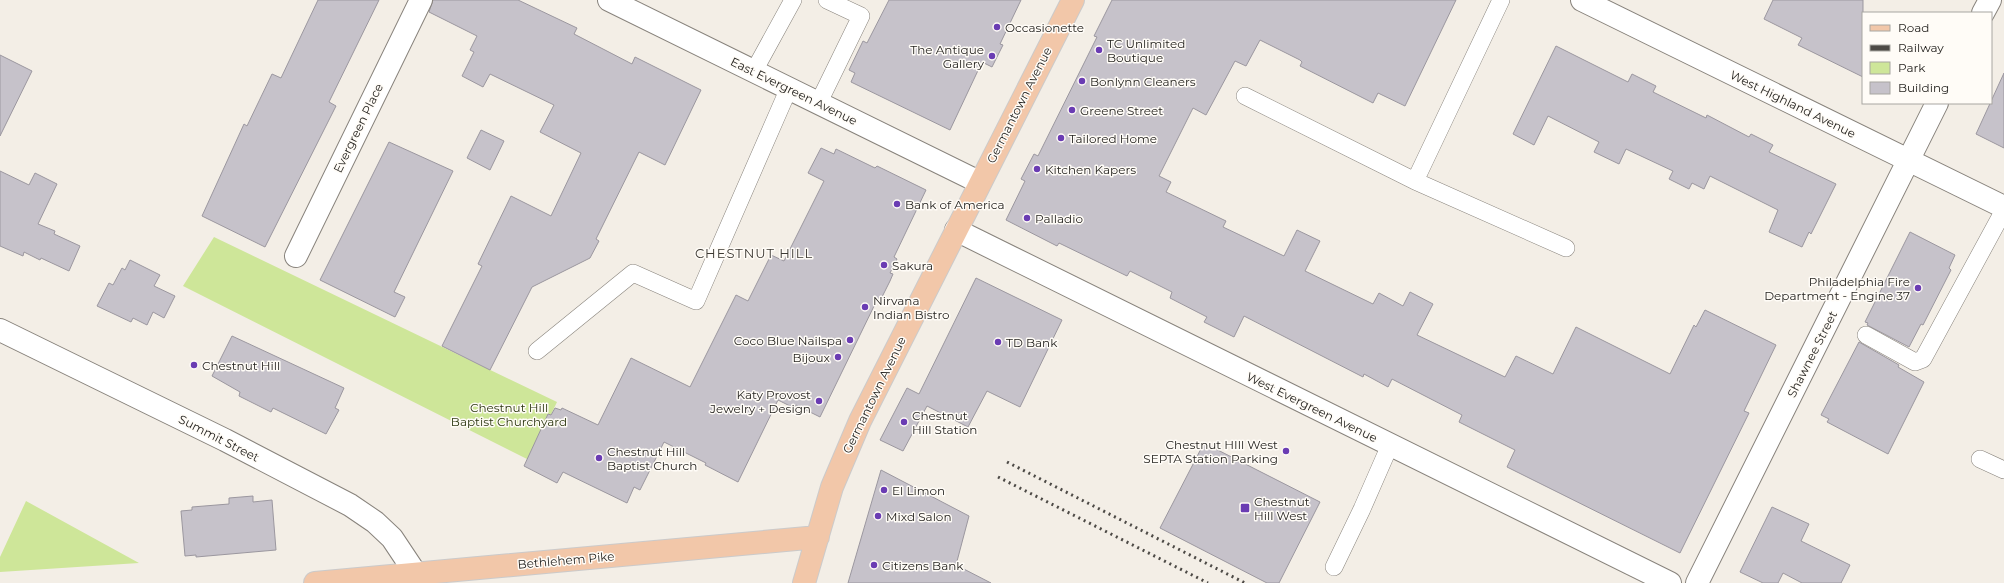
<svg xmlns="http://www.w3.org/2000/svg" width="2004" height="583" viewBox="0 0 2004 583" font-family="Montserrat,sans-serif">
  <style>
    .green { fill: #cee699 }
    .building { fill: #c6c2ca; stroke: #9b979f }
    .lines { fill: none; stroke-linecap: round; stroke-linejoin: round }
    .lane-casing { stroke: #88837c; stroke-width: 18 }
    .street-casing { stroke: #88837c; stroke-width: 24 }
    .primary-casing { stroke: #cbcaca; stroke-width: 24 }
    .lane { stroke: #fff; stroke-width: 17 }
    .street { stroke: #fff; stroke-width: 22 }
    .primary { stroke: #f2c7a9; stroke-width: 22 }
    .rail { stroke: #4d4a46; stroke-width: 3; stroke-dasharray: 2 4; stroke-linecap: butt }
    .poi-dot { fill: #6a3cb3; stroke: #fffcf7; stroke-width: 1.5 }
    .labels { text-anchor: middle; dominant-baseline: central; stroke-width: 3; stroke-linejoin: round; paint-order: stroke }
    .poi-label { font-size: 12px; fill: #262421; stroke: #fffcf7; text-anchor: start }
    .street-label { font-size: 12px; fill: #262421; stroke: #fffcf7 }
    .park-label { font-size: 12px; fill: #2c3710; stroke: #fffcf7 }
    .neighbourhood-label { font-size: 13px; letter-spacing: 1px; fill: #3d3933; stroke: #fffcf7 }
  </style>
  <rect width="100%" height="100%" fill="#f3eee6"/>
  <path class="green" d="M 214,237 L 557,402 L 529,460 L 183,286 Z
    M 26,501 L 139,563 L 0,572 L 0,557 Z"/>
  <path class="building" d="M 318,0 L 379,0 L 329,102 L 336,106 L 265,247 L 202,216 L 244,124 L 247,126 L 272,74 L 281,78 Z
    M 433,0 L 518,0 L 577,28 L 574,34 L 632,64 L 635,57 L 701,90 L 665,165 L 639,152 L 596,239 L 599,241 L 590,258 L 532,287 L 490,370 L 442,346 L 482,266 L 478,264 L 511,196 L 551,216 L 581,153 L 540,132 L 554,105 L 490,74 L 483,87 L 462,76 L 474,52 L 470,50 L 477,36 L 429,12 Z
    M 889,0 L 1021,0 L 1000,44 L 1003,45 L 992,67 L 982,62 L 950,130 L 851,82 L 855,73 L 849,70 L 863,41 L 867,43 Z
    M 1112,0 L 1456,0 L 1405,106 L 1378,93 L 1373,103 L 1300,66 L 1302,62 L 1300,60 L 1260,40 L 1246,66 L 1235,61 L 1206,115 L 1193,108 L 1159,176 L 1171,182 L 1166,192 L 1226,221 L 1223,227 L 1284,256 L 1297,230 L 1320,241 L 1305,271 L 1373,304 L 1379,293 L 1403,306 L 1410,292 L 1433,304 L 1417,335 L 1505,377 L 1516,356 L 1553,374 L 1576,327 L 1670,374 L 1694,325 L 1696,327 L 1705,310 L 1776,345 L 1744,411 L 1749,413 L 1680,553 L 1507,467 L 1515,450 L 1459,422 L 1462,415 L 1392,379 L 1388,387 L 1364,374 L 1363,377 L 1244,316 L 1234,337 L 1204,322 L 1207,317 L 1170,298 L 1172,292 L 1130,271 L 1127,276 L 1059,243 L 1057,246 L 1006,220 L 1025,181 L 1021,179 L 1034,154 L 1038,156 L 1097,37 L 1094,36 Z
    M 1773,0 L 1863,0 L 1863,77 L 1798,45 L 1802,38 L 1764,19 Z
    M 1556,46 L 1628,82 L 1632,74 L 1656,86 L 1653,92 L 1706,118 L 1707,115 L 1749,137 L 1751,134 L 1773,145 L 1769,152 L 1836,184 L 1811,234 L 1809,232 L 1802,247 L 1769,232 L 1778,210 L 1710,176 L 1704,189 L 1692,183 L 1689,189 L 1669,179 L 1673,171 L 1626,149 L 1619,164 L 1594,152 L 1599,142 L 1548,116 L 1534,145 L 1513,134 Z
    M 0,55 L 32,71 L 0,136 Z
    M 2004,73 L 2004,148 L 1976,134 Z
    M 481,130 L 504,141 L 490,170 L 467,158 Z
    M 389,142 L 453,171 L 394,292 L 405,297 L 395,317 L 320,280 Z
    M 821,148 L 834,154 L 836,149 L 875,168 L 877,166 L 926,190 L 894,257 L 897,259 L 890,273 L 893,274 L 890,281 L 880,301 L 877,300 L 820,417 L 796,405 L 794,408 L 778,400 L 738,482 L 705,465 L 706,463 L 664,442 L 640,490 L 634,487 L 627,503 L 563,472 L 557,483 L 524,466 L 548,414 L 551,415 L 555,408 L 561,410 L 562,408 L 598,425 L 631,358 L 690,387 L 736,295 L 748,301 L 771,255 L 784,261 L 824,181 L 808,173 Z
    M 0,171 L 29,185 L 35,173 L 57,184 L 38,224 L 55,231 L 54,234 L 80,246 L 69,271 L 41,258 L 40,260 L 24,252 L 23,256 L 0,246 Z
    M 1910,232 L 1955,255 L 1949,268 L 1951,270 L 1923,325 L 1921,324 L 1909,347 L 1867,325 L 1868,323 L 1865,322 Z
    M 130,260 L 160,275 L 154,286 L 175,296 L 164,318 L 153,312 L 147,325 L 133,318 L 131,322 L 97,306 L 109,283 L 113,285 L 122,268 L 125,270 Z
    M 976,278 L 1062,320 L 1020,407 L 987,391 L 968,427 L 927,406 L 903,451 L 880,440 L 907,388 L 919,394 Z
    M 232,336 L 344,388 L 335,408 L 339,410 L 326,434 L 273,408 L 271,412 L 239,396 L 240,392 L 212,376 Z
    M 1859,342 L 1899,365 L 1898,367 L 1924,382 L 1888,454 L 1827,422 L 1829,419 L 1821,415 Z
    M 1204,443 L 1320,502 L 1279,583 L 1267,583 L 1160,528 Z
    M 881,470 L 969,516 L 956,565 L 991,583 L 848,583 Z
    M 253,496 L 253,502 L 272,500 L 276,550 L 196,557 L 196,555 L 185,556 L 181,511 L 192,510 L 192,507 L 229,504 L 229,498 Z
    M 1772,507 L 1809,524 L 1801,541 L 1850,565 L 1841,583 L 1802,583 L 1783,573 L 1778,583 L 1763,583 L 1740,572 Z"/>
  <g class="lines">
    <g class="lane-casing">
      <path id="lane" d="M 754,71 L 793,0
        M 1245,96 L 1415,181 L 1501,0
        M 819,102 L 861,16 L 827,0
        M 1415,181 L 1566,248
        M 1866,335 L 1915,362 L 1923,359 L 2004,210
        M 537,351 L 633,273 L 696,301 L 789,88
        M 1980,459 L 2004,470
        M 1334,567 L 1362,509 L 1390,445"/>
    </g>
    <g class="street-casing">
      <path id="street" d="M 609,0 L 979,182
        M 1582,0 L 2004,207
        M 1983,13 L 1990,0
        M 956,230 L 1670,583
        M 296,256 L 421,0
        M 0,330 L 225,440 L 350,505 L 375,522 L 392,538 L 416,574
        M 1697,583 L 1937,103"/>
    </g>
    <g class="primary-casing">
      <path id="primary" d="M 315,583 L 818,537
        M 804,583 L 832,487 L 860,421 L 1073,0"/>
    </g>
    <use href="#lane" class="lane"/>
    <use href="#street" class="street"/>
    <use href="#primary" class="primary"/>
    <path class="rail" d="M 1007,462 L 1245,583
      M 998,477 L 1208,583"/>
  </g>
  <g class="poi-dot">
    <circle cx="997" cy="27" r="4"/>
    <circle cx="1099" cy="50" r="4"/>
    <circle cx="992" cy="56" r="4"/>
    <circle cx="1082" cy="81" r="4"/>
    <circle cx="1072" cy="110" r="4"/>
    <circle cx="1061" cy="138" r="4"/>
    <circle cx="1037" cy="169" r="4"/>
    <circle cx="897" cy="204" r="4"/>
    <circle cx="1027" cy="218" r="4"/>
    <circle cx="884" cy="265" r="4"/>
    <circle cx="1918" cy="288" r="4"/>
    <circle cx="865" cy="307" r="4"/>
    <circle cx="850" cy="340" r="4"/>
    <circle cx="998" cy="342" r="4"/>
    <circle cx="838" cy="357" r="4"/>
    <circle cx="194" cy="365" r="4"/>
    <circle cx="819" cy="401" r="4"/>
    <circle cx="904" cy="422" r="4"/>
    <circle cx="1286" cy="451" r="4"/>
    <circle cx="599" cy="458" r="4"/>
    <circle cx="884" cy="490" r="4"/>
    <rect x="1240" y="503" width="10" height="10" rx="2"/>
    <circle cx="878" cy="516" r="4"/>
    <circle cx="874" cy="565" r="4"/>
  </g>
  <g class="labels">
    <g class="poi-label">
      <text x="1005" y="27">Occasionette</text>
      <text x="1107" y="43">TC Unlimited<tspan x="1107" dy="14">Boutique</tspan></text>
      <text x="984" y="49" text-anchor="end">The Antique<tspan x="984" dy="14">Gallery</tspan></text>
      <text x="1090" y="81">Bonlynn Cleaners</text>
      <text x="1080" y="110">Greene Street</text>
      <text x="1069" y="138">Tailored Home</text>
      <text x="1045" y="169">Kitchen Kapers</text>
      <text x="905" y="204">Bank of America</text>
      <text x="1035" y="218">Palladio</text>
      <text x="892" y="265">Sakura</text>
      <text x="1910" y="281" text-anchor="end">Philadelphia Fire<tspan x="1910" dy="14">Department - Engine 37</tspan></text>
      <text x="873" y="300">Nirvana<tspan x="873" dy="14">Indian Bistro</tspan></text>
      <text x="842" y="340" text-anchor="end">Coco Blue Nailspa</text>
      <text x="1006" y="342">TD Bank</text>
      <text x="830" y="357" text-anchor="end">Bijoux</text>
      <text x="202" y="365">Chestnut Hill</text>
      <text x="811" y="394" text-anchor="end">Katy Provost<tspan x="811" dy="14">Jewelry + Design</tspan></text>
      <text x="912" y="415">Chestnut<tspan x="912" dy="14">Hill Station</tspan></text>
      <text x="1278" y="444" text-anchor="end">Chestnut HIll West<tspan x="1278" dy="14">SEPTA Station Parking</tspan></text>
      <text x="607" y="451">Chestnut Hill<tspan x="607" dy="14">Baptist Church</tspan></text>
      <text x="892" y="490">El Limon</text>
      <text x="1254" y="501">Chestnut<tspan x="1254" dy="14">Hill West</tspan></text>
      <text x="886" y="516">Mixd Salon</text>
      <text x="882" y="565">Citizens Bank</text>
    </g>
    <g class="street-label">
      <text transform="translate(794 91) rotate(26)">East Evergreen Avenue</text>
      <text transform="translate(1793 104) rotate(26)">West Highland Avenue</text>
      <text transform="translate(1019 105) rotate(-63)">Germantown Avenue</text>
      <text transform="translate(358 128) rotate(-64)">Evergreen Place</text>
      <text transform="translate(1812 354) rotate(-63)">Shawnee Street</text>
      <text transform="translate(874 395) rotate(-64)">Germantown Avenue</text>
      <text transform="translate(1312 407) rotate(26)">West Evergreen Avenue</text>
      <text transform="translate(219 438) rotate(27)">Summit Street</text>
      <text transform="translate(566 560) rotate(-5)">Bethlehem Pike</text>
    </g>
    <g class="park-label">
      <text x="509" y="407">Chestnut Hill<tspan x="509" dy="14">Baptist Churchyard</tspan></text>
    </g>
    <g class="neighbourhood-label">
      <text x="754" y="253">CHESTNUT HILL</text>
    </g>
  </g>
  <rect x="1862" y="12" width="130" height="92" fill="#fffcf7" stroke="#a8a6a1"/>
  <rect x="1870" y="25" width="20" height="6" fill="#f2c7a9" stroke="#a8a6a1"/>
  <text x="1898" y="32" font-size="12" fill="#262421">Road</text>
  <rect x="1870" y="45" width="20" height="6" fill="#4d4a46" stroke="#a8a6a1"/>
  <text x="1898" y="52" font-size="12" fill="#262421">Railway</text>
  <rect x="1870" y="62" width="20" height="12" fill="#cee699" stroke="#a8a6a1"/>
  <text x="1898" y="72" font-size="12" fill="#262421">Park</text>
  <rect x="1870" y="82" width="20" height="12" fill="#c6c2ca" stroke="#a8a6a1"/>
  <text x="1898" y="92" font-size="12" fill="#262421">Building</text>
</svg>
